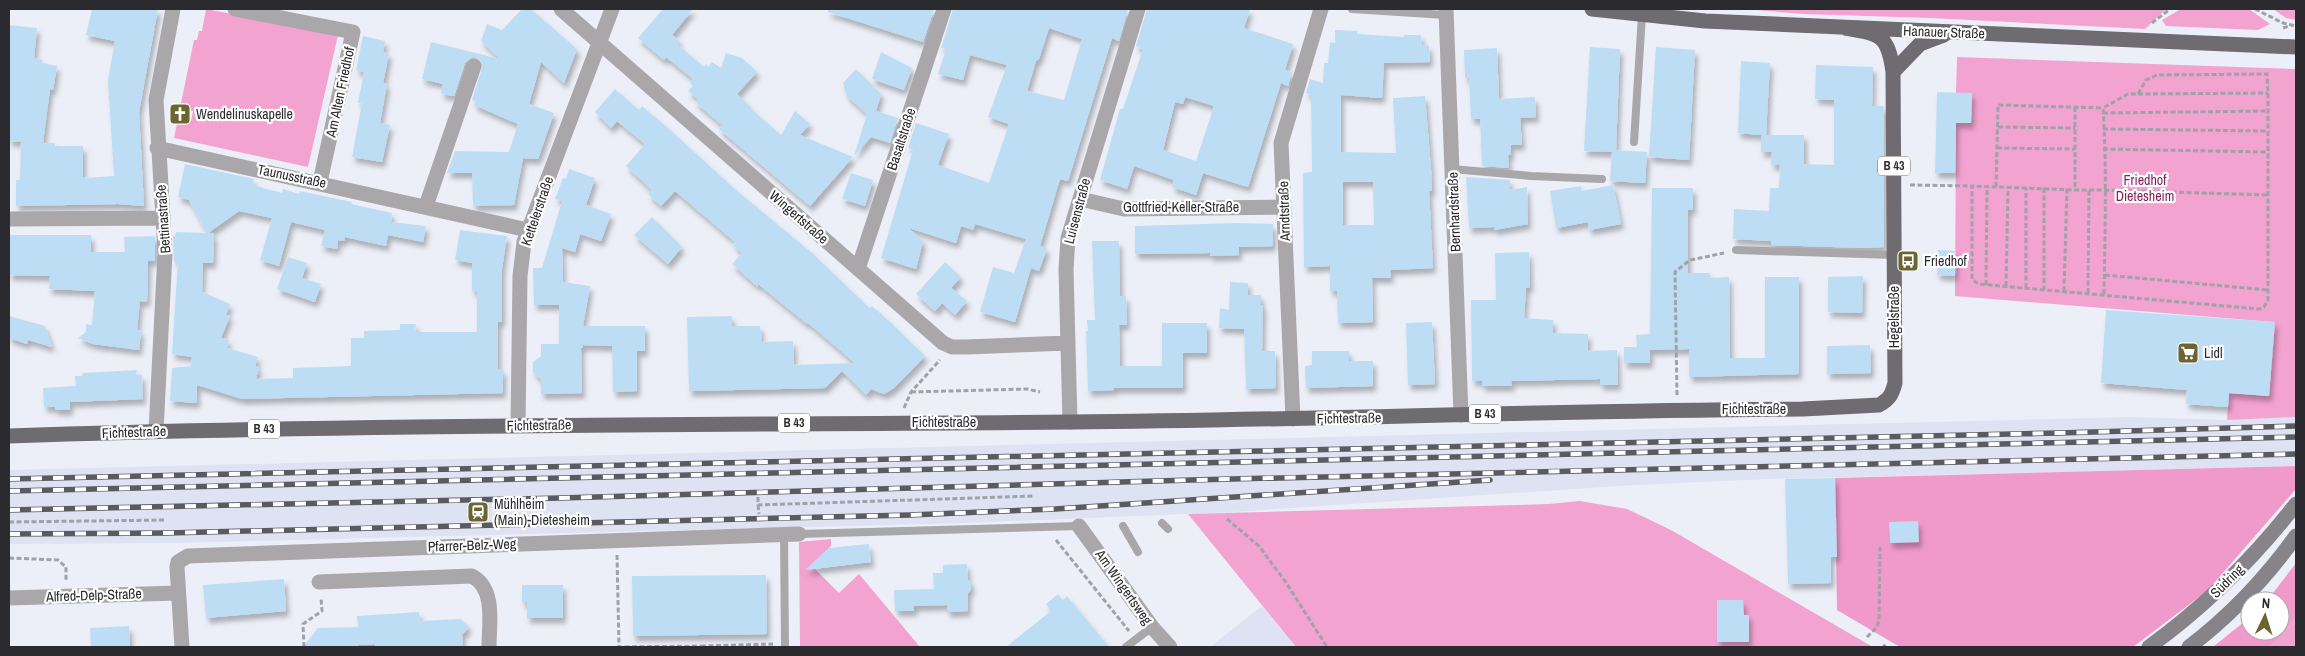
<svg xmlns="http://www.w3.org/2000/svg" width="2305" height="656" viewBox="0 0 2305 656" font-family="'Archivo Narrow',sans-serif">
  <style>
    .built { fill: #dee2f2 }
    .green { fill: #f2a3d0 }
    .forest { fill: #ef9acb }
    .building { fill: #bdddf5; fill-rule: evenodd; filter: url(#shadow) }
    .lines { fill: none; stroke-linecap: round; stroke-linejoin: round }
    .path { stroke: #a0a2a9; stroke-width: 3; stroke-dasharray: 5 2.5; stroke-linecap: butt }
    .lane { stroke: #a9a7aa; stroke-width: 8 }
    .street { stroke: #a9a7aa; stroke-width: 15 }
    .secondary { stroke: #868489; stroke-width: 15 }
    .primary { stroke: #6e6b71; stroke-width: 15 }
    .rail-casing { stroke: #5a5b60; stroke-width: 5.5 }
    .rail { stroke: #fff; stroke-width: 4; stroke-dasharray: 11; stroke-linecap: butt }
    .labels { text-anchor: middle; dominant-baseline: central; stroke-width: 4.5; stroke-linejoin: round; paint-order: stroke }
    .shield { fill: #fff; stroke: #6b6b6d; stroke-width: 1 }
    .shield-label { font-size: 12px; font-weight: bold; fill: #2b2b2f }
    .street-label { font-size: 14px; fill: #2b2b2f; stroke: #fff }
    .poi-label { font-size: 14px; fill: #2b2b2f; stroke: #fff; text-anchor: start }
    .park-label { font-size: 14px; fill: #7e1d5e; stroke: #fff }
  </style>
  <defs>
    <filter id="shadow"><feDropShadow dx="3" dy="5.5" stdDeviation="2.5" flood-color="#0004"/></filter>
  </defs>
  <rect width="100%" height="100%" fill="#edeff8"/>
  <path class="built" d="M 2129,417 L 2227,420 L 2296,417 L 2296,466 L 1767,479 L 1635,485 L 1233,512 L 965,523 L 175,543 L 9,544 L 9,470 Z
    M 1262,606 L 1296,647 L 1210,647 Z"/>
  <path class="green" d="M 206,9 L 338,35 L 308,167 L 174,138 L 178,119 L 191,121 L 193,111 L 180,108 L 194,40 L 197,40 L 199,31 L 202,31 Z
    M 1744,9 L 2166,9 L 2145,29 L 1930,18 L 1803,14 Z
    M 2181,9 L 2249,9 L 2270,24 L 2258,30 L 2166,26 L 2162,20 Z
    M 2273,9 L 2296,9 L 2296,20 L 2286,18 Z
    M 1957,57 L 2296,69 L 2296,417 L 2227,420 L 2229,393 L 2269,396 L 2274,322 L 1955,296 L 1956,123 L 1971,123 L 1972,93 L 1956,93 Z
    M 1580,501 L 1627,509 L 1671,530 L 1873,647 L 1296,647 L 1188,514 L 1549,504 Z
    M 831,539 L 831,546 L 811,565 L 839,593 L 859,574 L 920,647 L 800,647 L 799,542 Z
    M 2296,616 L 2296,647 L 2269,647 L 2282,636 Z"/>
  <path class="forest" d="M 2296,466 L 2296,489 L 2207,591 L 2133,647 L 1900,647 L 1837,610 L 1835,478 Z
    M 2296,563 L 2296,616 L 2282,636 L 2269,647 L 2213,647 L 2250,617 L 2250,631 L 2280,631 L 2280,601 L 2267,601 Z"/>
  <path class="building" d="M 92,9 L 158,9 L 139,112 L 144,206 L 118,204 L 16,206 L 16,180 L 20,180 L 21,142 L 9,141 L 9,25 L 37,28 L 34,58 L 43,60 L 42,63 L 57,66 L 53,90 L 50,89 L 43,143 L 55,143 L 55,146 L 83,146 L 83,178 L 114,176 L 108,80 L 115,41 L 86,35 Z
    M 522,9 L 531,9 L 577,49 L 564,83 L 541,62 L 529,104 L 554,113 L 538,159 L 523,158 L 514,205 L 473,206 L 472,173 L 447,173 L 455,151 L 509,152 L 518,124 L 474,105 L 476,101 L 472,100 L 483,65 L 477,57 L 472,57 L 465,63 L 454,96 L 441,94 L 443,84 L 422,79 L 431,42 L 500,59 L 481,41 L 487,24 L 502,30 Z
    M 663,9 L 693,9 L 672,35 L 680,41 L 677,44 L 704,67 L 706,64 L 709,67 L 712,62 L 721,68 L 726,53 L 742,58 L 757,72 L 737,94 L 751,107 L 750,108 L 781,135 L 795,111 L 810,124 L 800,135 L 853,157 L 810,206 L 719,129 L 722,125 L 695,102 L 698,99 L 688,91 L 693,86 L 690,83 L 693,79 L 666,57 L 664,60 L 638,38 Z
    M 828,9 L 934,9 L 923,42 L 828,12 Z
    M 953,9 L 1128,9 L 1119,41 L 1112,38 L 1068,181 L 1060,179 L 1040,246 L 1047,248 L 1039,271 L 1031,268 L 1015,322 L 980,312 L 993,267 L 1014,273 L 1026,239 L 975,224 L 973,230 L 961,226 L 956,243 L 909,228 L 923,241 L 916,269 L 881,258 L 913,150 L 908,148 L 916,123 L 949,134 L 938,165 L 989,183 L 1009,124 L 988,117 L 1007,65 L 970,55 L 963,80 L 938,74 L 946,49 L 941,48 ZM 1049,28 L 1082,39 L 1064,100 L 1027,91 L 1036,61 L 1039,59 Z
    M 1147,9 L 1250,9 L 1244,28 L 1293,44 L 1285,70 L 1292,72 L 1288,86 L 1281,83 L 1248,187 L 1203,173 L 1196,195 L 1172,187 L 1174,180 L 1134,166 L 1127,189 L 1100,180 L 1120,109 L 1123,109 L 1143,49 L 1136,46 ZM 1185,97 L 1214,106 L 1196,161 L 1163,150 L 1175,102 L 1183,104 Z
    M 1335,30 L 1357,31 L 1357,34 L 1404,37 L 1404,35 L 1421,35 L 1422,46 L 1429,45 L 1430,62 L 1384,63 L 1382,98 L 1341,95 L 1341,152 L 1396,153 L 1393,98 L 1425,96 L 1431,169 L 1432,191 L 1429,191 L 1433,268 L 1390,270 L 1391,278 L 1372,278 L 1373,322 L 1338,323 L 1337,291 L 1330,291 L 1330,266 L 1304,267 L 1303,173 L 1312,172 L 1311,95 L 1306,93 L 1310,79 L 1323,83 L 1324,63 L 1328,63 L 1330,42 L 1335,43 ZM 1343,182 L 1373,182 L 1374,225 L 1343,225 Z
    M 363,36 L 385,41 L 383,52 L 389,54 L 383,83 L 387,84 L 380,123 L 390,125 L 382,162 L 352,157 L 362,103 L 358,103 L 364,72 L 356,70 Z
    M 1590,47 L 1620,49 L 1616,150 L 1647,152 L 1645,183 L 1610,181 L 1612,152 L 1584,151 Z
    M 1656,47 L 1695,50 L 1689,160 L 1649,157 Z
    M 1497,48 L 1499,99 L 1535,97 L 1536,117 L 1520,118 L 1522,145 L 1511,145 L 1511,155 L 1508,155 L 1509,168 L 1482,166 L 1480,119 L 1471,119 L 1469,78 L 1465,78 L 1464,50 Z
    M 881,52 L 912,68 L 904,90 L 872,79 Z
    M 1741,61 L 1770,63 L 1766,135 L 1804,135 L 1804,164 L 1834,165 L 1834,100 L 1815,99 L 1816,65 L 1873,67 L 1872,106 L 1884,106 L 1884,247 L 1864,248 L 1771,245 L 1771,241 L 1733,239 L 1734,209 L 1769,211 L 1770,188 L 1779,188 L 1780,165 L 1771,165 L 1772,152 L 1761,152 L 1761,135 L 1738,133 Z
    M 856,69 L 881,94 L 876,111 L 898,118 L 890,143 L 871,137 L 854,156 L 867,114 L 847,96 L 843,83 Z
    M 615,89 L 639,110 L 642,106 L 668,128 L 736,190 L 812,253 L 861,300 L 870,308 L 872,306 L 889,321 L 925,356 L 894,388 L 884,394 L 871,389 L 866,395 L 842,371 L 825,388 L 689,391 L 687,317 L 732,316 L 732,326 L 760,326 L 762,342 L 793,341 L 794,365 L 855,363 L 808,323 L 807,324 L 757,283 L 758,287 L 732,264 L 742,253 L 733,245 L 735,242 L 675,191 L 661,206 L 648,194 L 652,190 L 626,166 L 645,144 L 617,121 L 611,128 L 595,112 Z
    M 1937,92 L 1972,93 L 1971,123 L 1956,123 L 1955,173 L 1935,173 Z
    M 185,164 L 254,179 L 252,185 L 282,193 L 283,189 L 299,194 L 300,191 L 352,202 L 351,204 L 392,213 L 391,222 L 426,226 L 423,242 L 388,235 L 386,246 L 345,237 L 344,241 L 338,240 L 337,249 L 321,246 L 325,230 L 291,222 L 279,266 L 260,260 L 272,218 L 239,211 L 208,233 L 214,234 L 213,263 L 203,263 L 202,292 L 230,304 L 226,315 L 230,316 L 221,338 L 229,340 L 227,348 L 258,357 L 255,366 L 259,367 L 256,379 L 293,378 L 293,368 L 351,366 L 351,338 L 364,338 L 364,331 L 400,330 L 400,324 L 416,324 L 415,332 L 477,332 L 477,291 L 472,291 L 472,263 L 455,260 L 460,230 L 507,236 L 502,269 L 502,322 L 498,322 L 498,369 L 503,369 L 503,393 L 242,399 L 197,385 L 197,403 L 170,401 L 172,368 L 191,366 L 192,357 L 172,354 L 178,261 L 174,261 L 173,236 L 175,236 L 176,232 L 207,233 L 189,200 L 178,197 Z
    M 569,169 L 595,178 L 586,205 L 611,214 L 601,241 L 580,234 L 575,252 L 562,248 L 563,282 L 590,286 L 583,326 L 645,326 L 645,351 L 637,351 L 637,391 L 613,392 L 612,346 L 583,345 L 583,348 L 581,348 L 582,393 L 541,394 L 541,379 L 533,372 L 533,362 L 541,356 L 541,344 L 559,344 L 559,305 L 534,305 L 533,268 L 542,268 L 562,201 L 555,199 L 563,178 L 566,179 Z
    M 851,173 L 873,180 L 865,206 L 842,199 Z
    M 1466,177 L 1510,180 L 1510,190 L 1527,187 L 1528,224 L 1494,230 L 1494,227 L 1469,228 Z
    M 1613,185 L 1621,224 L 1589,230 L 1588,222 L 1556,228 L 1550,191 L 1581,186 L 1582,191 Z
    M 1652,188 L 1693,188 L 1693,210 L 1688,210 L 1688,273 L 1710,273 L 1710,278 L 1729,277 L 1730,358 L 1765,358 L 1765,277 L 1799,277 L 1799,374 L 1689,377 L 1689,349 L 1650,350 L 1650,363 L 1624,363 L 1624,347 L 1637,347 L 1636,335 L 1650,334 Z
    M 652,217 L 682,247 L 668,264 L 634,235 Z
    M 1238,223 L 1273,224 L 1273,246 L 1239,247 L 1239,255 L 1210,256 L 1210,253 L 1135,254 L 1135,226 Z
    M 9,235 L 91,235 L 91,252 L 125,252 L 124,237 L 155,236 L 155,261 L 148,261 L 147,302 L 140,301 L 137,330 L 141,331 L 139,350 L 93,344 L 78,338 L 86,332 L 86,324 L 92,325 L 95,291 L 49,289 L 50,276 L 9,275 Z
    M 1092,241 L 1119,241 L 1120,296 L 1126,296 L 1127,325 L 1119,325 L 1120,366 L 1162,366 L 1162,323 L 1207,323 L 1207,353 L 1183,353 L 1183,388 L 1114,388 L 1114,390 L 1088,391 L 1086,331 L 1088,331 L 1087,320 L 1095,320 Z
    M 1938,250 L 1956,251 L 1955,276 L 1937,275 Z
    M 1529,252 L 1530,287 L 1526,288 L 1524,318 L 1553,320 L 1553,333 L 1588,334 L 1588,351 L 1617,350 L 1618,385 L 1600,385 L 1600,379 L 1511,381 L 1512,386 L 1482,386 L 1482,381 L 1472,381 L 1471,300 L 1496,300 L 1495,253 Z
    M 288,257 L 307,263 L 302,278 L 321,284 L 315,302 L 277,289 Z
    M 945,262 L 961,277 L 951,288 L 967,301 L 955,315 L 942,303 L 935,311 L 916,294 Z
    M 1863,276 L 1862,313 L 1828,312 L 1828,277 Z
    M 1230,282 L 1248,283 L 1248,295 L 1261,295 L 1261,305 L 1263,305 L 1262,351 L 1275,351 L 1276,388 L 1246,389 L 1244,329 L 1219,328 L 1220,308 L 1229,310 Z
    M 2106,310 L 2275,322 L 2269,396 L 2229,393 L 2228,407 L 2186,404 L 2187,390 L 2101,383 Z
    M 9,316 L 45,326 L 52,347 L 28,340 L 27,344 L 9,338 Z
    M 1432,322 L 1435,384 L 1408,385 L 1406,323 Z
    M 1870,345 L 1871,373 L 1827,374 L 1827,346 Z
    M 1312,351 L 1349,351 L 1349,361 L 1373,361 L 1373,386 L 1306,388 L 1305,366 L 1312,365 Z
    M 137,370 L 136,375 L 142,375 L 143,399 L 70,402 L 70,410 L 55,410 L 55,407 L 44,407 L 43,388 L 76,386 L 75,376 L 82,376 L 83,373 Z
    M 1835,478 L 1837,557 L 1831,557 L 1831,583 L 1788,584 L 1785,479 Z
    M 1918,521 L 1919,542 L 1890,543 L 1889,522 Z
    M 869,544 L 871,562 L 805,570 L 829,548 Z
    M 967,564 L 968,580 L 971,582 L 971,590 L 968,593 L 968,611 L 947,612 L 947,605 L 914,606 L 914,611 L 895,611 L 894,590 L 934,589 L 933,573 L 943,573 L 943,565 Z
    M 766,575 L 767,634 L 633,636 L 632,576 Z
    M 284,579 L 286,611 L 206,618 L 203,585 Z
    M 522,585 L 563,585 L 563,618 L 527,618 L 527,602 L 522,602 Z
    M 1058,594 L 1063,600 L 1067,596 L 1109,647 L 1006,647 L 1051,611 L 1046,604 Z
    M 1717,600 L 1743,600 L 1744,615 L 1749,615 L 1749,642 L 1717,642 Z
    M 419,612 L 420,621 L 461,619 L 469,627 L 462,635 L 463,647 L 377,647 L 374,644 L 359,645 L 357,647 L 303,647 L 318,628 L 358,627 L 357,616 Z
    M 129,626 L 130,647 L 91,647 L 90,628 Z"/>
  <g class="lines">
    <path class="path" d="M 2255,9 L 2283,23 L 2296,26
      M 2152,23 L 2170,9
      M 2283,28 L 2292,25
      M 2138,94 L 2268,93
      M 2075,107 L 2075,190
      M 2103,113 L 2268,111
      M 1998,127 L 2075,128
      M 2103,129 L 2268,131
      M 1997,148 L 2075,149
      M 2103,149 L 2268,152
      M 1910,185 L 1972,186
      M 1996,187 L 1998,105 L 2103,108
      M 2044,188 L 2044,289
      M 2105,275 L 2268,290
      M 1986,285 L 1987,187
      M 2006,286 L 2008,188
      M 2026,288 L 2026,188
      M 2064,291 L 2067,189
      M 2088,293 L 2089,190
      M 2104,294 C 2105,232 2107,169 2103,108 L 2128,94 L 2138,94 L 2146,80 L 2157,75 L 2267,74 L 2268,93 L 2268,300 L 2264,307 L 2259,309 L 1978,284 L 1972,279 L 1972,186 L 2075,190 L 2104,190 L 2268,195
      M 911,392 L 1027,389 L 1040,392
      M 1677,395 L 1675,272 L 1690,260 L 1724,253
      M 904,408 L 911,392 L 940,360
      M 758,497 L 758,505 L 1034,496
      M 758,505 L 759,514
      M 1227,519 L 1259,546 L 1285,581 L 1327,647
      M 9,522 L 166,520
      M 1056,540 L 1129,631
      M 617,555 L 619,647 L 701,646 L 701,647
      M 9,558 L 58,560 L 66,567 L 66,580
      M 1867,637 L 1877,627 L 1879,620 L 1880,547
      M 1883,645 L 1886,647
      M 701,646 L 773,644
      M 304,647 L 303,624 L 322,611 L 321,598"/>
    <path class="lane" d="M 1352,9 L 1445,15
      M 1634,142 L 1642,15
      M 1452,169 L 1531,176 L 1602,179
      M 1736,250 L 1894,255
      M 1162,523 L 1168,529
      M 1123,526 L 1138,552
      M 799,534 L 1079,526
      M 784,535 L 785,647
      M 1126,647 L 1152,627"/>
    <path class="street" d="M 235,9 L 353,32 L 320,182
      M 561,9 L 943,343 L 952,347 L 966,347 L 1068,343
      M 1446,9 L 1461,415
      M 157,148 L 528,230
      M 1080,199 L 1124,209 L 1283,207
      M 426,206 L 474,66
      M 9,219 L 163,218
      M 858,269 L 944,9
      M 1293,419 L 1281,143 L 1321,9
      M 1070,422 L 1066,269 L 1068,238 L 1138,9
      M 518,425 L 520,276 L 524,242 L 612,9
      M 156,431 L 165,253 L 156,100 L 173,9
      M 1079,526 L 1152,627 L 1170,647
      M 319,582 L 472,576 C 496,589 489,624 489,647
      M 9,598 L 178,593
      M 182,647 L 177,567 L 178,562 L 188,556 L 799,534"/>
    <path class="secondary" d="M 2149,647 C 2204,607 2254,558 2296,504
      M 2189,647 C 2231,615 2265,579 2296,536"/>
    <path class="primary" d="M 1592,9 L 1705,21 L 2296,47
      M 1893,72 L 1920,44 L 1944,35
      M 9,436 C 363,424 718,425 1073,422 C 1316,420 1560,410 1803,409 L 1879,405 C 1890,399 1892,394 1895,383 L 1893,72 C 1888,34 1880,34 1845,28"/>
    <g class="rail-casing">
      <path id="rail" d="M 9,479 L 2059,433 L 2296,426
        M 9,491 L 2296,437
        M 9,510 L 560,498 L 1192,480 L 2296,454
        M 9,534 L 167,533 L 910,515 L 1055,509 L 1490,480"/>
    </g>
    <use href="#rail" class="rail"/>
  </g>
  <defs>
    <g id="church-square" transform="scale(1.125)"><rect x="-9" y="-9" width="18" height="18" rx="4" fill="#6a6531" stroke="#fff"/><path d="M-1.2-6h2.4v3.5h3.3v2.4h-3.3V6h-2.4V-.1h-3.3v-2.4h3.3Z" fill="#fff"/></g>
    <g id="bus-square" transform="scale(1.125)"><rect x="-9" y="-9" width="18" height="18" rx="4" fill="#6a6531" stroke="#fff"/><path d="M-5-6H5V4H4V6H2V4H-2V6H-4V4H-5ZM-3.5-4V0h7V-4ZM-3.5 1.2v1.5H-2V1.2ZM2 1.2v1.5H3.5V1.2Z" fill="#fff"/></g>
    <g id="supermarket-square" transform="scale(1.125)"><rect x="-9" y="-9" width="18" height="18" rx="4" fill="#6a6531" stroke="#fff"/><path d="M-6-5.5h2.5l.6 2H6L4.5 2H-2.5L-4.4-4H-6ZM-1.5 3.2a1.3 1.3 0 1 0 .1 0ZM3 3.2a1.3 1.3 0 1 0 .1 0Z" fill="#fff"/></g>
    <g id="station-square" transform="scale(1.125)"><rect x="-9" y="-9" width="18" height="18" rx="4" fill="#6a6531" stroke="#fff"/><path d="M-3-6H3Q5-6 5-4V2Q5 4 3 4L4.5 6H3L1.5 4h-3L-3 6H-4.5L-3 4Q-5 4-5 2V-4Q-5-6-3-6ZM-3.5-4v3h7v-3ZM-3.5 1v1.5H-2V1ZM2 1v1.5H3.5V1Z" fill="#fff"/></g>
  </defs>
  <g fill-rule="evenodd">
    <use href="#church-square" x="180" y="114"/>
    <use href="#bus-square" x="1908" y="261"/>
    <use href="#supermarket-square" x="2188" y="353"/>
    <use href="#station-square" x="478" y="512"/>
  </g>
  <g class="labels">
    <g class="shield">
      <rect x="1878" y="156.5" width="32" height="19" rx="4"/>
      <rect x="1469" y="404.5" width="32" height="19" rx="4"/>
      <rect x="778" y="413.5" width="32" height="19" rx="4"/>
      <rect x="248" y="419.5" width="32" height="19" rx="4"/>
    </g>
    <g class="shield-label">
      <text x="1894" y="166">B 43</text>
      <text x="1485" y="414">B 43</text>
      <text x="794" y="423">B 43</text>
      <text x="264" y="429">B 43</text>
    </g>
    <g class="street-label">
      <text transform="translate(1944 32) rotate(2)">Hanauer Straße</text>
      <text transform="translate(340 92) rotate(-78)">Am Alten Friedhof</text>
      <text transform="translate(901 139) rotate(-72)">Basaltstraße</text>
      <text transform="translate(292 176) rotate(12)">Taunusstraße</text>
      <text x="1181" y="207">Gottfried-Keller-Straße</text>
      <text transform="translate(537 211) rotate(-71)">Kettelerstraße</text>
      <text transform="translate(1077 211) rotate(-75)">Luisenstraße</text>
      <text transform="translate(1284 211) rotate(-92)">Arndtstraße</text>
      <text transform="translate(1454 212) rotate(-92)">Bernhardstraße</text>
      <text transform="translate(799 217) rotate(41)">Wingertstraße</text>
      <text transform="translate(163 219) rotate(-94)">Bettinastraße</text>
      <text transform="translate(1894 317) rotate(-90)">Hegelstraße</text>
      <text x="1754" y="409">Fichtestraße</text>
      <text transform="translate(1349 418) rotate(-1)">Fichtestraße</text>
      <text x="944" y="422">Fichtestraße</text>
      <text transform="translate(539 425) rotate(-1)">Fichtestraße</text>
      <text transform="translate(134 432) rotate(-2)">Fichtestraße</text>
      <text transform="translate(472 545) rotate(-2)">Pfarrer-Belz-Weg</text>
      <text transform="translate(2227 581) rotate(-45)">Südring</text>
      <text transform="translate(1124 587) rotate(55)">Am Wingertsweg</text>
      <text transform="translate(94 595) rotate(-2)">Alfred-Delp-Straße</text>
    </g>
    <g class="poi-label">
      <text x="196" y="114">Wendelinuskapelle</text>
      <text x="1924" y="261">Friedhof</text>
      <text x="2204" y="353">Lidl</text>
      <text x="494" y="504">Mühlheim<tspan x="494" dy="16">(Main)-Dietesheim</tspan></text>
    </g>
    <g class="park-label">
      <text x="2145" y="180">Friedhof<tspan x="2145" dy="16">Dietesheim</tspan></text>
    </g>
  </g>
  <rect width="2305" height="656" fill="none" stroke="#2b2b2f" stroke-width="20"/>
  <g transform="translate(2265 616) rotate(4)"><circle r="24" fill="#ffffff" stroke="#aaaaac"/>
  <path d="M0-4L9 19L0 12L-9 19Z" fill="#6a6531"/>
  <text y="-8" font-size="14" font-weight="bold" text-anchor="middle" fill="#2b2b2f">N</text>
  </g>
</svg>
